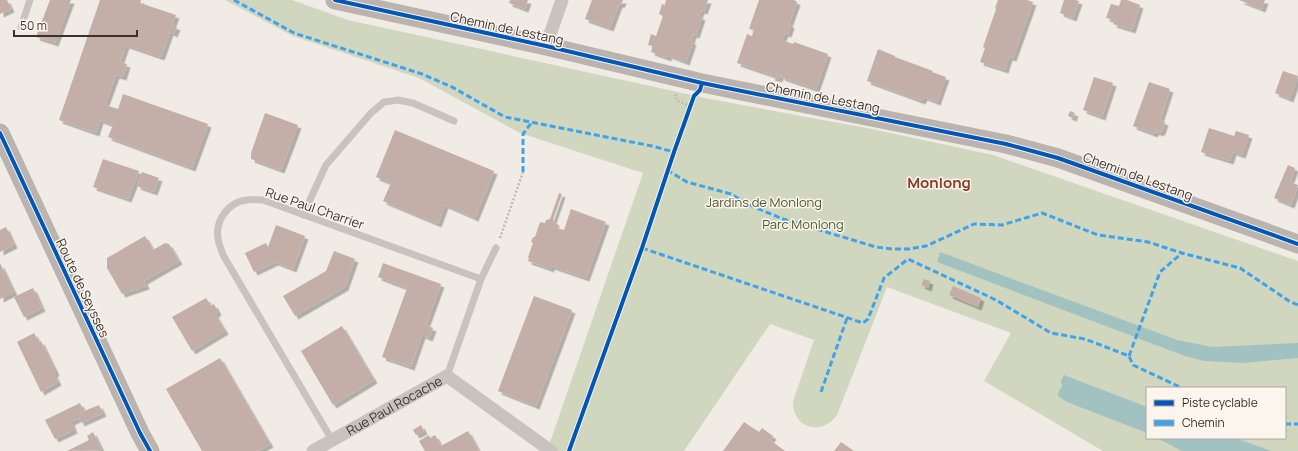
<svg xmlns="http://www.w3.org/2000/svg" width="1298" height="451" viewBox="0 0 1298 451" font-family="Manrope,sans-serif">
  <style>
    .green { fill: #d1d6bf; fill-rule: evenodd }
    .water { fill: #a1c2c1 }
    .building { fill: #c3afa7; filter: url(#shadow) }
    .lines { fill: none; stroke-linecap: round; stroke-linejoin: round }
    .path { stroke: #c2bbb6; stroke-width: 2.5; stroke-dasharray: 2 2; stroke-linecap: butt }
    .lane { stroke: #c9c3be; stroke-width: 7 }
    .street { stroke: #c9c3be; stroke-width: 13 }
    .secondary { stroke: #bab3ae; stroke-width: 19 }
    .quiet { stroke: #3fa3eb; stroke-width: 3; stroke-dasharray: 6 3; stroke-linecap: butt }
    .cycleway-casing { stroke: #fbf5ee; stroke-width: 6 }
    .cycleway { stroke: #0057b8; stroke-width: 4 }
    .labels { text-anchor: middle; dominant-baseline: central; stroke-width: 3; stroke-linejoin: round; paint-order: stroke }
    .street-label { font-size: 13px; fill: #3b302b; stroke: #fbf5ee }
    .park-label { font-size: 13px; fill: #4a5a2e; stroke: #fbf5ee }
    .quarter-label { font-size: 15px; font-weight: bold; fill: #8c3b22; stroke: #fbf5ee }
  </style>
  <defs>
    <filter id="shadow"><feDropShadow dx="3.5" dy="3.5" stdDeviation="0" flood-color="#0004"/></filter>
  </defs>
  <rect width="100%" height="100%" fill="#f0ebe5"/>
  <path class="green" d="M 225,0 L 292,0 L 348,20 L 710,99 L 872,129 L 993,155 L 1298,261 L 1298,451 L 1103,451 L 984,381 L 1011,333 L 887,287 L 837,415 C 821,437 792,428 793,401 L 814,340 L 770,324 L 684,451 L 547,451 L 643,173 L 520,133 L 419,78 L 293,36 ZM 1147,388 L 1285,388 L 1285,438 L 1147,438 Z"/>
  <path class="water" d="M 940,252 L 1177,340 L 1212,347 L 1298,343 L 1298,358 L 1243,363 L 1204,361 L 1185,356 L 937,262 Z
    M 1064,375 L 1147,407 L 1147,433 L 1067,402 L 1058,396 L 1058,393 L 1062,386 L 1061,381 Z
    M 1157,438 L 1235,438 L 1271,451 L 1182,451 Z"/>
  <path class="building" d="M 0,0 L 7,0 L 11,9 L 0,14 Z
    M 50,0 L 71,0 L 55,43 L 36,37 Z
    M 100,0 L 141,0 L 140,3 L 176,15 L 172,25 L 177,27 L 174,34 L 170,32 L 161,57 L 126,45 L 120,62 L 127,64 L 123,77 L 116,75 L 105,105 L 118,109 L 123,94 L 208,124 L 192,168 L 108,137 L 113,125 L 100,120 L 96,133 L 59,120 Z
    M 510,0 L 528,0 L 525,9 L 509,3 Z
    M 592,0 L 623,0 L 621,5 L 619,4 L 610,28 L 585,19 Z
    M 666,0 L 708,0 L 704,11 L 701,10 L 699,16 L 702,17 L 696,35 L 693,34 L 691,41 L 693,42 L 686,62 L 668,55 L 668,58 L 651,52 L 653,46 L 648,45 L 651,34 L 656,36 L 663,16 L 659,14 L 662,4 L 665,5 Z
    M 759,0 L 794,0 L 797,2 L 789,24 L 791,25 L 788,34 L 785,33 L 782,40 L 793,44 L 794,42 L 828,54 L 816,89 L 781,77 L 782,76 L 780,75 L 779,79 L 771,77 L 772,75 L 737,63 L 747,34 L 752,36 L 754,30 L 749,29 Z
    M 998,0 L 1027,0 L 1033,2 L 1013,58 L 1009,57 L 1005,70 L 980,62 L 985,48 L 983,47 L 996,9 L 995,8 Z
    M 1064,0 L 1075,0 L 1079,1 L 1073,18 L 1060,13 Z
    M 1121,0 L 1127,0 L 1140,5 L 1132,30 L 1113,24 L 1115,20 L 1106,18 L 1111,4 L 1119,6 Z
    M 1239,0 L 1265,0 L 1262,9 Z
    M 878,49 L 895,56 L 895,57 L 933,71 L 932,72 L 946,77 L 937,102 L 924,97 L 922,101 L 867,81 Z
    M 1283,71 L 1298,76 L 1290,99 L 1275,93 Z
    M 1094,77 L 1113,83 L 1102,117 L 1083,110 Z
    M 1149,82 L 1170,89 L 1160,120 L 1165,122 L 1162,131 L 1159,133 L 1156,131 L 1154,134 L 1133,126 Z
    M 1070,111 L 1075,113 L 1073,118 L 1068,116 Z
    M 265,113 L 298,125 L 281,170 L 251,159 L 251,153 Z
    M 1209,128 L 1234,136 L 1236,131 L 1249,135 L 1242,155 L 1233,152 L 1230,161 L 1201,152 Z
    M 395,130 L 494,171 L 475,218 L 445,205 L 438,224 L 383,201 L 391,183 L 376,177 Z
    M 103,159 L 139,171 L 128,199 L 93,187 Z
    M 1288,165 L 1295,168 L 1290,182 L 1298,185 L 1291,205 L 1274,198 Z
    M 142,172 L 159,178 L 154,192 L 137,186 Z
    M 559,193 L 562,194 L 553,220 L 556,223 L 554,227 L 564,230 L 571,209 L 606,222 L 586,278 L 551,266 L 551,269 L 528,261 L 529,258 L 528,257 L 533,243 L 531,242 L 533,237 L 535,237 L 540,222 L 545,223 L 546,220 L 550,219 Z
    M 276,225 L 305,236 L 293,269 L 275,262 L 254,272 L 245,253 L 266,243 L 268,247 Z
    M 6,227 L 14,245 L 0,252 L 0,230 Z
    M 145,236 L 153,250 L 165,243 L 169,244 L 179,261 L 144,281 L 146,286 L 122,294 L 107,268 L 107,258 Z
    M 334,251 L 355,259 L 345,287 L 295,316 L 283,296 L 326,271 Z
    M 0,263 L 14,292 L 0,299 Z
    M 383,263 L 441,284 L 426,325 L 433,328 L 429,338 L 422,335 L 411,367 L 382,357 L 407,288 L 378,277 Z
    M 924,279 L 930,281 L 928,288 L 921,285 Z
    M 953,286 L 981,298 L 978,307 L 949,295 Z
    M 33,288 L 42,308 L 24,317 L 14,297 Z
    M 534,296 L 572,310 L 536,406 L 498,391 Z
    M 206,298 L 211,306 L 214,304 L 218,312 L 215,314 L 225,331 L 192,351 L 172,317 Z
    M 342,326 L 374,380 L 333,405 L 301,351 Z
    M 34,333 L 39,342 L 41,341 L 56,372 L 54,374 L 58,382 L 41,392 L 17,342 Z
    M 220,358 L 270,444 L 257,451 L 202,451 L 166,389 Z
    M 80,403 L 84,411 L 99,405 L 103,413 L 81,423 L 79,418 L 71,422 L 74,430 L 55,439 L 45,420 Z
    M 744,422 L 759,432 L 762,428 L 773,436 L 770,440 L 785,451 L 723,451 Z
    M 421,425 L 424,431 L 416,435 L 413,430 Z
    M 468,431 L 479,451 L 425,451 L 419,441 L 429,435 L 430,438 L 435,435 L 441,446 Z
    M 93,432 L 102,450 L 67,451 L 89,440 L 87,436 Z
    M 841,442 L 854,451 L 834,451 Z"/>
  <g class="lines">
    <path class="path" d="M 676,94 L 675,97 L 678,101 L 690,106
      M 500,238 L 523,172"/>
    <path class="lane" d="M 21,27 L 30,0
      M 303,215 L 326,165 L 371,113 L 384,102 L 398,100 L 413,103 L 454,121
      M 447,376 L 481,279 L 496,248
      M 332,440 L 223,255 C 222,251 220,247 219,243 C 213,223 227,202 247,200 C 253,199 258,200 263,200 L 481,279"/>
    <g class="street">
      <path d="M 546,46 L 562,0"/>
      <path id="s1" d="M 313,451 L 447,376 L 551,451"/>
    </g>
    <path class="secondary" d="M 335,0 L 546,46 L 702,83 L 1006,144 L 1058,158 L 1298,244
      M 0,133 L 140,433 L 150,451"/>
    <path class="quiet" d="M 234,0 L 294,33 L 422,74 L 452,87 L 505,117 L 652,146 L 674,152
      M 667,170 L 687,182 L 731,194 L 747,204 L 783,219 L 876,247 L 892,249 L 909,249 L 926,246 L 974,224 L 1002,225 L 1042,213 L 1098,235 L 1148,242 L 1182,253 L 1240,268 L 1289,301 L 1298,305
      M 523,172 L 523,134 L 532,122
      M 642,248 L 863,323 L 868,319 L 884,278 L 908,259 L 996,300 L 1051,333 L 1085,339 L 1129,356 L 1133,365 L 1182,388
      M 1129,356 L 1160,272 L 1182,253
      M 821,392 L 847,318
      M 1285,424 L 1298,424"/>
    <g class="cycleway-casing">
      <path id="cycleway" d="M 335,0 L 546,46 L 702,83 L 1006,144 L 1058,158 L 1298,244
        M 0,133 L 140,433 L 150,451
        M 569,451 L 642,248 L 674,152 L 694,96 L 700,90 L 702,83"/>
    </g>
    <use href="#cycleway" class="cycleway"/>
  </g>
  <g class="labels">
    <g class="street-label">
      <text transform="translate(507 28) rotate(12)">Chemin de Lestang</text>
      <text transform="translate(823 97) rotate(11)">Chemin de Lestang</text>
      <text transform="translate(1138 176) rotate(20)">Chemin de Lestang</text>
      <text transform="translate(315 208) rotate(19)">Rue Paul Charrier</text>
      <text transform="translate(83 288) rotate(65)">Route de Seysses</text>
      <text stroke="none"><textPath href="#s1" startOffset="93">Rue Paul Rocache</textPath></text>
    </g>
    <g class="park-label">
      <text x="764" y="202">Jardins de Monlong</text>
      <text x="803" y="224">Parc Monlong</text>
    </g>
    <g class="quarter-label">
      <text x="939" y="182">Monlong</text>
    </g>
  </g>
  <rect x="1146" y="387" width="140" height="52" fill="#fbf5ee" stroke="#aea6a0"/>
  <rect x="1154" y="400" width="20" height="6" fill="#0057b8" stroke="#aea6a0"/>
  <text x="1182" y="407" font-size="12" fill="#3b302b">Piste cyclable</text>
  <rect x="1154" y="420" width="20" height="6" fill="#3fa3eb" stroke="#aea6a0"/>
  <text x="1182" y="427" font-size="12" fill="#3b302b">Chemin</text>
  <path d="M14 30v6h123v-6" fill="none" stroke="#3b302b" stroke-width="2"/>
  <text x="20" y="30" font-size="12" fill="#3b302b" stroke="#fbf5ee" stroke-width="3" paint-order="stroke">50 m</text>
</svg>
